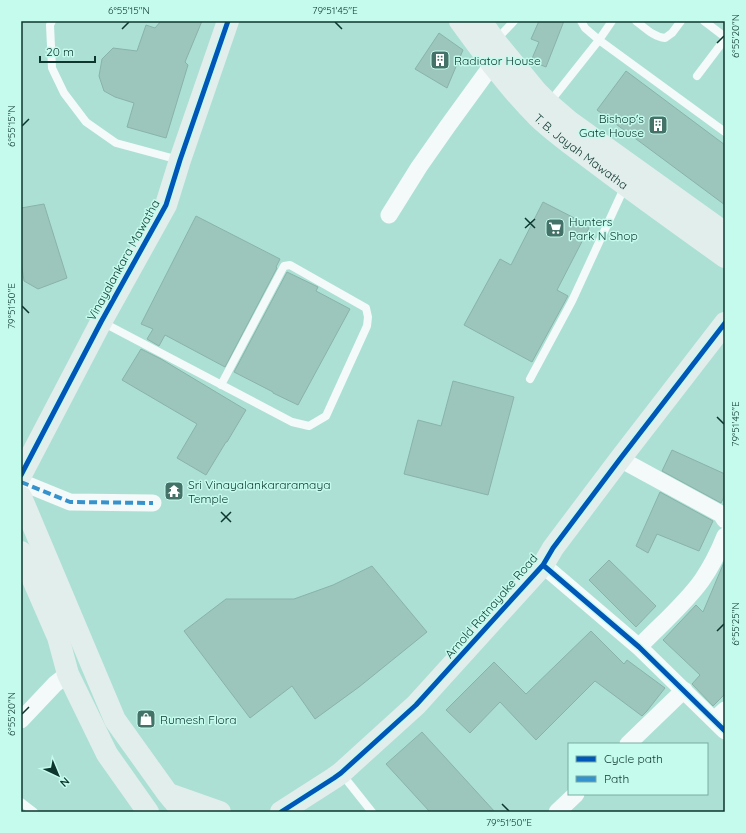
<svg xmlns="http://www.w3.org/2000/svg" width="746" height="833" viewBox="0 0 746 833" font-family="Quicksand,sans-serif">
  <style>
    .building { fill: #9cc6bc; stroke: #89b3aa }
    .lines { fill: none; stroke-linecap: round; stroke-linejoin: round }
    .lane { stroke: #f3faf9; stroke-width: 8 }
    .street { stroke: #f3faf9; stroke-width: 17 }
    .secondary { stroke: #e2eeec; stroke-width: 22 }
    .quiet { stroke: #3592cd; stroke-width: 4; stroke-dasharray: 8 4; stroke-linecap: butt }
    .cycleway-casing { stroke: #c5fbed; stroke-width: 8 }
    .cycleway { stroke: #0057b8; stroke-width: 5 }
    .ticks { fill: none; stroke: #0c362e; stroke-width: 1.5 }
    .labels { text-anchor: middle; dominant-baseline: central; stroke-width: 3; stroke-linejoin: round; paint-order: stroke }
    .poi-label { font-size: 12px; fill: #0c362e; stroke: #c5fbed; text-anchor: start }
    .street-label { font-size: 12px; fill: #0c362e; stroke: #c5fbed }
    .neatline { fill: none; stroke: #0c362e; stroke-width: 1.5 }
    .ticks-label { font-size: 10px; text-anchor: middle; fill: #0c362e }
  </style>
  <rect width="100%" height="100%" fill="#ace0d4"/>
  <path class="building" d="M 161,21 L 202,21 L 185,62 L 188,65 L 166,138 L 127,127 L 134,103 L 115,97 L 104,91 L 99,76 L 102,59 L 113,48 L 137,51 L 146,25 L 155,28 Z
    M 539,21 L 564,21 L 546,67 L 531,61 L 539,42 L 531,39 Z
    M 439,33 L 463,50 L 447,88 L 415,69 Z
    M 626,71 L 725,145 L 725,205 L 597,110 Z
    M 543,202 L 590,226 L 557,290 L 568,296 L 532,362 L 464,325 L 500,259 L 511,265 Z
    M 44,204 L 67,278 L 38,289 L 24,281 L 21,261 L 21,208 Z
    M 196,216 L 280,259 L 276,267 L 277,268 L 225,367 L 165,335 L 159,346 L 147,339 L 153,329 L 141,324 Z
    M 287,272 L 318,287 L 316,291 L 350,309 L 298,405 L 273,393 L 273,392 L 234,372 Z
    M 141,349 L 161,359 L 246,410 L 227,442 L 226,442 L 206,475 L 177,458 L 197,424 L 122,380 Z
    M 453,381 L 514,397 L 488,495 L 404,474 L 418,420 L 441,426 Z
    M 672,450 L 725,474 L 725,495 L 721,503 L 662,471 Z
    M 660,492 L 713,521 L 699,551 L 657,534 L 648,553 L 636,546 Z
    M 609,560 L 656,606 L 636,627 L 589,580 Z
    M 725,560 L 725,694 L 713,706 L 692,684 L 700,675 L 663,640 L 696,605 L 703,612 Z
    M 372,566 L 427,632 L 359,687 L 315,719 L 292,686 L 250,718 L 184,631 L 226,599 L 294,599 L 333,585 Z
    M 591,631 L 624,664 L 627,660 L 665,688 L 647,711 L 642,716 L 595,681 L 536,740 L 500,702 L 470,733 L 446,710 L 494,662 L 526,694 Z
    M 422,732 L 495,812 L 430,812 L 386,764 Z"/>
  <g class="lines">
    <path class="lane" d="M 52,21 L 50,25 L 52,68 L 64,93 L 86,122 L 116,143 L 179,160
      M 581,21 L 585,28 L 599,40 L 725,132
      M 636,21 C 645,28 654,37 665,38 L 672,33 L 681,21
      M 704,21 L 725,37
      M 496,40 L 514,21
      M 697,76 L 725,39
      M 549,103 L 599,40 L 612,21
      M 102,322 L 292,422 L 309,426 L 326,416 L 367,326 L 368,317 L 366,308 L 290,265 L 284,266 L 221,385
      M 530,379 L 572,301 L 625,186
      M 341,773 L 372,812
      M 21,802 L 34,812"/>
    <path class="street" d="M 389,215 L 419,167 L 447,127 L 492,65
      M 620,459 L 721,514 L 725,520
      M 21,482 L 70,502 L 153,503
      M 543,565 L 639,647 L 725,731
      M 639,647 C 659,626 686,603 702,580 C 711,567 719,551 725,536
      M 21,720 L 55,684 L 68,674
      M 714,720 L 725,710
      M 628,744 L 684,690
      M 557,812 L 576,794"/>
    <g class="secondary">
      <path id="s1" d="M 460,21 C 484,54 509,88 538,117 C 557,135 579,150 600,166 C 641,197 683,227 725,257"/>
      <path d="M 481,21 L 495,41 L 536,91 L 548,103 L 570,122 L 725,233"/>
      <path d="M 21,475 L 101,322 L 166,205 L 180,160 L 228,21"/>
      <path d="M 21,497 L 115,720 L 168,794 L 183,812"/>
      <path d="M 21,552 L 58,637 L 68,674 L 107,754 L 148,812"/>
      <path d="M 169,794 L 220,812"/>
      <path d="M 281,812 L 334,778 L 341,773 L 416,705 L 543,565 L 553,548 L 620,459 L 725,323"/>
    </g>
    <path class="quiet" d="M 21,482 L 70,502 L 153,503"/>
    <g class="cycleway-casing">
      <path id="cycleway" d="M 21,475 L 101,322 L 166,205 L 180,160 L 228,21
        M 543,565 L 639,647 L 725,731
        M 281,812 L 334,778 L 341,773 L 416,705 L 543,565 L 553,548 L 620,459 L 725,323"/>
    </g>
    <use href="#cycleway" class="cycleway"/>
  </g>
  <path class="ticks" d="M 335,22 L 342,29M 122,29 L 129,22M 717,43 L 724,36M 22,126 L 29,119M 525,218 L 535,228M 525,228 L 535,219M 22,306 L 29,313M 717,417 L 724,424M 221,512 L 231,522M 221,522 L 231,512M 717,631 L 724,624M 22,714 L 29,707M 502,804 L 509,811"/>
  <defs>
    <g id="building-square" transform="scale(1)"><rect x="-9" y="-9" width="18" height="18" rx="4" fill="#447268" stroke="#c5fbed"/><path d="M-4-6H4V6H1V3H-1V6H-4ZM-2.5-4.3h1.7v1.8h-1.7ZM.8-4.3h1.7v1.8H.8ZM-2.5-1h1.7V.8h-1.7ZM.8-1h1.7V.8H.8Z" fill="#fff"/></g>
    <g id="supermarket-square" transform="scale(1)"><rect x="-9" y="-9" width="18" height="18" rx="4" fill="#447268" stroke="#c5fbed"/><path d="M-6-5.5h2.5l.6 2H6L4.5 2H-2.5L-4.4-4H-6ZM-1.5 3.2a1.3 1.3 0 1 0 .1 0ZM3 3.2a1.3 1.3 0 1 0 .1 0Z" fill="#fff"/></g>
    <g id="temple-square" transform="scale(1)"><rect x="-9" y="-9" width="18" height="18" rx="4" fill="#447268" stroke="#c5fbed"/><path d="M0-6L5-2H3V0L6.5 2.5H4V6H1.5V3h-3V6H-4V2.5H-6.5L-3 0V-2H-5Z" fill="#fff"/></g>
    <g id="shop-square" transform="scale(1)"><rect x="-9" y="-9" width="18" height="18" rx="4" fill="#447268" stroke="#c5fbed"/><path d="M-5-2.5h2.3a2.7 3.5 0 0 1 5.4 0H5L5.5 6h-11ZM-1.5-2.5h3a1.5 2.3 0 0 0-3 0Z" fill="#fff"/></g>
  </defs>
  <g fill-rule="evenodd">
    <use href="#building-square" x="440" y="60"/>
    <use href="#building-square" x="658" y="125"/>
    <use href="#supermarket-square" x="555" y="228"/>
    <use href="#temple-square" x="174" y="491"/>
    <use href="#shop-square" x="146" y="719"/>
  </g>
  <g class="labels">
    <g class="poi-label">
      <text x="454" y="60">Radiator House</text>
      <text x="644" y="118" text-anchor="end">Bishop's<tspan x="644" dy="14">Gate House</tspan></text>
      <text x="569" y="221">Hunters<tspan x="569" dy="14">Park N Shop</tspan></text>
      <text x="188" y="484">Sri Vinayalankararamaya<tspan x="188" dy="14">Temple</tspan></text>
      <text x="160" y="719">Rumesh Flora</text>
    </g>
    <g class="street-label">
      <text stroke="none"><textPath href="#s1" startOffset="179">T. B. Jayah Mawatha</textPath></text>
      <text transform="translate(123 260) rotate(-61)">Vinayalankara Mawatha</text>
      <text transform="translate(491 606) rotate(-49)">Arnold Ratnayake Road</text>
    </g>
  </g>
  <rect width="746" height="833" fill="none" stroke="#c5fbed" stroke-width="44"/>
  <rect x="568" y="743" width="140" height="52" fill="#c5fbed" stroke="#7baca1"/>
  <rect x="576" y="756" width="20" height="6" fill="#0057b8" stroke="#7baca1"/>
  <text x="604" y="763" font-size="12" fill="#0c362e">Cycle path</text>
  <rect x="576" y="776" width="20" height="6" fill="#3592cd" stroke="#7baca1"/>
  <text x="604" y="783" font-size="12" fill="#0c362e">Path</text>
  <g transform="translate(58 775) rotate(136)" stroke="#c5fbed" stroke-width="3" paint-order="stroke">
  <path d="M0-3L7 15L0 10L-7 15Z" fill="#0c362e"/>
  <text y="-6" font-size="11" font-weight="bold" text-anchor="middle" fill="#0c362e">N</text>
  </g>
  <path d="M40 56v6h55v-6" fill="none" stroke="#0c362e" stroke-width="2"/>
  <text x="46" y="56" font-size="12" fill="#0c362e" stroke="#c5fbed" stroke-width="3" paint-order="stroke">20 m</text>
  <rect x="22" y="22" width="702" height="789" class="neatline"/>
  <g class="ticks-label">
    <text x="129" y="14">6°55'15"N</text>
    <text x="335" y="14">79°51'45"E</text>
    <text transform="translate(735 36) rotate(-90)" y="4">6°55'20"N</text>
    <text transform="translate(11 126) rotate(-90)" y="4">6°55'15"N</text>
    <text transform="translate(11 306) rotate(-90)" y="4">79°51'50"E</text>
    <text transform="translate(735 424) rotate(-90)" y="4">79°51'45"E</text>
    <text transform="translate(735 624) rotate(-90)" y="4">6°55'25"N</text>
    <text transform="translate(11 714) rotate(-90)" y="4">6°55'20"N</text>
    <text x="509" y="826">79°51'50"E</text>
  </g>
</svg>
